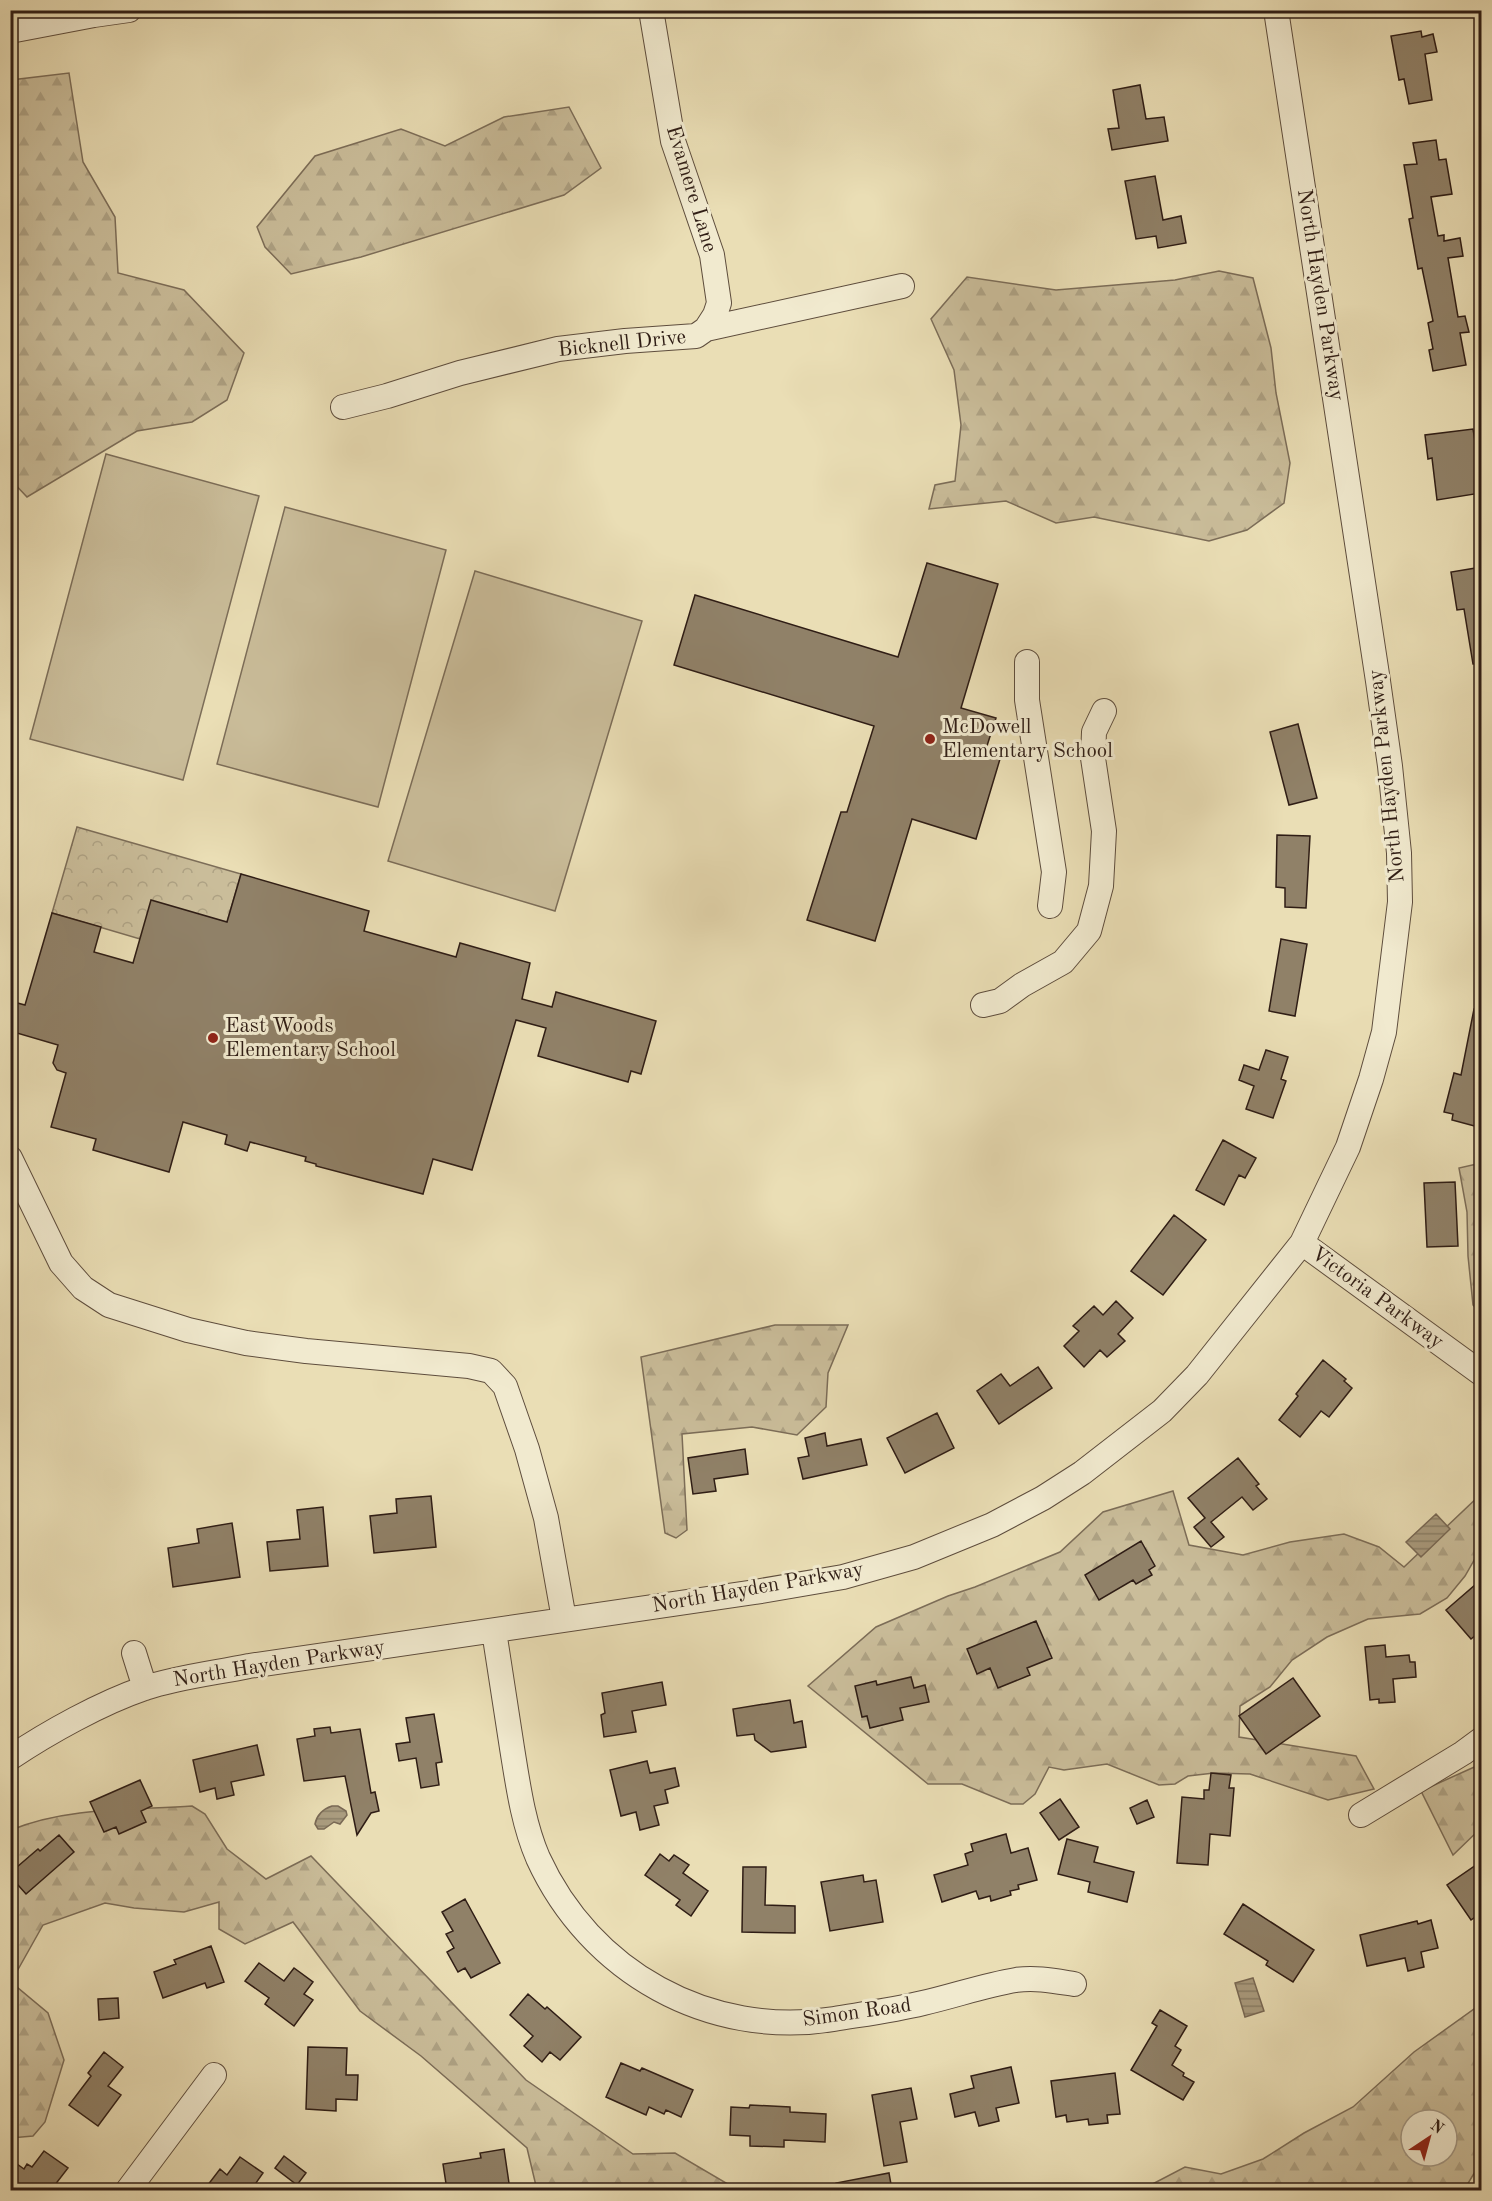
<svg xmlns="http://www.w3.org/2000/svg" width="1492" height="2201" viewBox="0 0 1492 2201" font-family="'Old Standard TT',serif">
  <style>
    .forest { fill: url(#forest-firs); stroke: #7c6d58; stroke-width: 1.5; fill-rule: evenodd }
    .park { fill: url(#park-crowns); stroke: #7c6d58; stroke-width: 1.5 }
    .pitch { fill: #cabd9a; stroke: #7c6d58; stroke-width: 1.5 }
    .water { fill: url(#water-rules); stroke: #796955; stroke-width: 1.5 }
    .building { fill: #908168; stroke: #2f1d15; stroke-width: 1.5 }
    .lines { fill: none; stroke-linecap: round; stroke-linejoin: round }
    .minor-casing { stroke: #5e4d3d; stroke-width: 26 }
    .minor { stroke: #f1eacf; stroke-width: 24 }
    .poi-dot { fill: #8f2418; stroke: #f1eacf; stroke-width: 2 }
    .labels { text-anchor: middle; dominant-baseline: central; stroke-width: 6; stroke-linejoin: round; paint-order: stroke }
    .street-label { font-size: 21px; fill: #2f1d15; stroke: #f1eacf }
    .poi-label { font-size: 21px; fill: #2f1d15; stroke: #f1eacf; text-anchor: start }
  </style>
  <defs>
    <pattern id="forest-firs" width="22" height="20" patternUnits="userSpaceOnUse" patternTransform="scale(1.5)"><rect width="22" height="20" fill="#cabd9a"/><path d="M5 1l3.5 6h-7zM16 11l3.5 6h-7z" fill="#aea284"/></pattern>
    <pattern id="park-crowns" width="20" height="18" patternUnits="userSpaceOnUse" patternTransform="scale(1.5)"><rect width="20" height="18" fill="#cabd9a"/><path d="M2 6a3 3 0 1 1 6 0M12 15a3 3 0 1 1 6 0" fill="none" stroke="#aea284"/></pattern>
    <pattern id="water-rules" width="6" height="5" patternUnits="userSpaceOnUse" patternTransform="scale(1.5)"><rect width="6" height="5" fill="#aa9c7f"/><path d="M0 2.5h6" fill="none" stroke="#8b7f67"/></pattern>
  </defs>
  <rect width="100%" height="100%" fill="#eadeb5"/>
  <filter id="stains"><feTurbulence type="fractalNoise" baseFrequency=".00333" numOctaves="4"/><feColorMatrix values="0 0 0 0 .2 0 0 0 0 .09 0 0 0 0 .02 0 0 0 .5 -.17"/></filter>
  <radialGradient id="worn" r=".72"><stop offset=".6" stop-color="#630" stop-opacity="0"/><stop offset="1" stop-color="#630" stop-opacity=".3"/></radialGradient>
  <path class="forest" d="M 69,73 L 83,162 L 115,217 L 118,273 L 184,290 L 244,353 L 227,400 L 192,422 L 137,431 L 27,497 L 10,479 L 11,80 Z
    M 569,107 L 601,168 L 564,195 L 361,257 L 291,274 L 265,247 L 257,227 L 315,156 L 401,129 L 445,146 L 504,117 Z
    M 1219,271 L 1253,278 L 1271,348 L 1276,393 L 1290,463 L 1284,503 L 1247,530 L 1209,541 L 1094,517 L 1056,523 L 1006,501 L 929,509 L 935,485 L 955,481 L 961,425 L 954,370 L 931,319 L 967,277 L 1056,290 L 1175,280 Z
    M 1481,1163 L 1482,1163 L 1481,1314 L 1473,1305 L 1468,1256 L 1467,1212 L 1459,1168 Z
    M 775,1325 L 848,1325 L 828,1373 L 826,1407 L 797,1435 L 752,1427 L 682,1434 L 687,1530 L 676,1538 L 665,1533 L 641,1357 Z
    M 1173,1491 L 1189,1545 L 1243,1555 L 1290,1542 L 1344,1534 L 1379,1547 L 1404,1567 L 1481,1494 L 1481,1548 L 1465,1576 L 1447,1598 L 1420,1614 L 1368,1619 L 1327,1637 L 1292,1660 L 1270,1687 L 1240,1706 L 1239,1737 L 1356,1756 L 1374,1789 L 1328,1800 L 1250,1774 L 1214,1773 L 1188,1776 L 1175,1784 L 1159,1785 L 1107,1764 L 1064,1770 L 1049,1767 L 1035,1794 L 1023,1804 L 1011,1804 L 962,1784 L 928,1784 L 808,1686 L 876,1627 L 948,1596 L 975,1587 L 1060,1552 L 1103,1512 Z
    M 1481,1764 L 1481,1828 L 1453,1855 L 1421,1791 Z
    M 192,1806 L 205,1814 L 227,1849 L 266,1879 L 311,1856 L 526,2080 L 633,2154 L 675,2153 L 738,2190 L 537,2190 L 527,2148 L 421,2056 L 360,2011 L 293,1922 L 245,1944 L 219,1929 L 219,1902 L 184,1912 L 134,1908 L 105,1903 L 43,1925 L 11,1982 L 48,2013 L 64,2060 L 45,2122 L 33,2136 L 11,2138 L 11,1830 C 66,1807 132,1810 192,1806 Z
    M 1481,2004 L 1481,2162 L 1464,2190 L 1141,2190 L 1185,2167 L 1221,2174 L 1263,2159 L 1304,2133 L 1353,2107 L 1414,2052 ZM 1411,2120 L 1447,2120 L 1447,2156 L 1411,2156 Z"/>
  <path class="park" d="M 77,827 L 241,874 L 227,922 L 140,939 L 52,913 Z"/>
  <path class="pitch" d="M 106,454 L 259,496 L 183,780 L 30,739 Z
    M 285,507 L 446,550 L 378,807 L 217,764 Z
    M 475,571 L 642,621 L 555,911 L 388,861 Z"/>
  <path class="water" d="M 1436,1514 L 1450,1529 L 1421,1557 L 1406,1542 Z
    M 332,1806 L 338,1806 L 346,1811 L 347,1815 L 340,1824 L 334,1822 L 324,1829 L 318,1829 L 315,1824 C 317,1814 323,1809 332,1806 Z
    M 1253,1978 L 1264,2011 L 1245,2017 L 1235,1983 Z"/>
  <path class="building" d="M 1421,31 L 1422,37 L 1433,34 L 1437,52 L 1425,54 L 1432,100 L 1409,104 L 1404,79 L 1399,80 L 1391,36 Z
    M 1140,85 L 1146,119 L 1164,117 L 1168,141 L 1112,150 L 1108,129 L 1119,128 L 1113,90 Z
    M 1436,140 L 1439,160 L 1446,159 L 1452,194 L 1431,197 L 1438,236 L 1444,235 L 1444,241 L 1460,238 L 1463,256 L 1448,258 L 1458,317 L 1465,316 L 1469,332 L 1460,333 L 1466,365 L 1433,371 L 1429,350 L 1433,349 L 1428,323 L 1433,321 L 1422,268 L 1418,269 L 1409,219 L 1413,218 L 1404,165 L 1417,164 L 1413,143 Z
    M 1155,176 L 1163,220 L 1181,216 L 1186,243 L 1158,248 L 1156,236 L 1136,239 L 1125,181 Z
    M 1473,429 L 1477,453 L 1482,453 L 1482,472 L 1478,472 L 1481,493 L 1437,500 L 1432,458 L 1428,459 L 1425,435 Z
    M 927,563 L 998,584 L 961,708 L 996,718 L 984,755 L 1000,759 L 976,839 L 912,819 L 875,941 L 807,920 L 841,812 L 847,812 L 874,726 L 674,665 L 695,595 L 898,657 Z
    M 1482,567 L 1482,663 L 1473,664 L 1464,609 L 1457,610 L 1451,572 Z
    M 1298,724 L 1317,798 L 1289,805 L 1270,732 Z
    M 1277,835 L 1310,836 L 1306,908 L 1285,907 L 1285,888 L 1276,887 Z
    M 241,874 L 369,911 L 364,931 L 456,957 L 460,943 L 530,963 L 522,999 L 552,1007 L 556,992 L 656,1021 L 641,1074 L 631,1071 L 628,1082 L 538,1056 L 546,1028 L 516,1020 L 472,1170 L 433,1159 L 423,1194 L 316,1166 L 316,1164 L 305,1161 L 306,1157 L 250,1142 L 247,1151 L 225,1144 L 227,1135 L 183,1122 L 169,1172 L 93,1150 L 96,1139 L 51,1127 L 66,1073 L 57,1070 L 53,1063 L 58,1045 L 10,1031 L 10,1001 L 25,1005 L 52,913 L 101,927 L 94,952 L 133,963 L 151,900 L 227,922 Z
    M 1281,939 L 1307,944 L 1295,1016 L 1269,1011 Z
    M 1474,1009 L 1482,1010 L 1482,1128 L 1452,1120 L 1453,1114 L 1444,1112 L 1454,1073 L 1461,1075 Z
    M 1266,1050 L 1288,1057 L 1281,1079 L 1286,1081 L 1273,1118 L 1246,1109 L 1254,1086 L 1239,1080 L 1244,1065 L 1259,1070 Z
    M 1223,1140 L 1256,1158 L 1245,1178 L 1239,1175 L 1224,1205 L 1196,1190 Z
    M 1455,1182 L 1458,1246 L 1427,1247 L 1424,1183 Z
    M 1174,1215 L 1206,1240 L 1163,1295 L 1131,1271 Z
    M 1116,1301 L 1133,1318 L 1118,1334 L 1125,1341 L 1107,1357 L 1100,1350 L 1084,1367 L 1064,1346 L 1079,1331 L 1073,1326 L 1094,1306 L 1103,1315 Z
    M 1323,1360 L 1346,1379 L 1344,1381 L 1352,1388 L 1329,1417 L 1321,1411 L 1300,1437 L 1279,1420 L 1298,1396 L 1296,1394 Z
    M 1038,1367 L 1052,1388 L 999,1424 L 977,1391 L 1001,1374 L 1010,1386 Z
    M 937,1413 L 954,1448 L 905,1473 L 887,1438 Z
    M 825,1433 L 827,1446 L 861,1439 L 867,1465 L 803,1479 L 798,1458 L 809,1456 L 805,1438 Z
    M 745,1449 L 748,1474 L 714,1479 L 716,1491 L 693,1494 L 688,1458 Z
    M 1238,1458 L 1259,1484 L 1256,1486 L 1267,1499 L 1253,1510 L 1242,1497 L 1211,1522 L 1224,1537 L 1211,1547 L 1194,1527 L 1205,1518 L 1188,1498 Z
    M 431,1496 L 436,1547 L 374,1553 L 370,1516 L 397,1513 L 396,1499 Z
    M 323,1507 L 328,1566 L 270,1571 L 267,1542 L 300,1539 L 297,1510 Z
    M 232,1523 L 240,1577 L 173,1587 L 168,1548 L 199,1543 L 197,1529 Z
    M 1141,1541 L 1155,1566 L 1149,1570 L 1152,1575 L 1136,1584 L 1133,1580 L 1099,1600 L 1085,1575 Z
    M 1482,1579 L 1482,1630 L 1471,1639 L 1446,1610 Z
    M 1036,1621 L 1052,1658 L 1027,1668 L 1030,1675 L 998,1688 L 990,1668 L 977,1674 L 967,1649 Z
    M 1385,1645 L 1386,1657 L 1409,1655 L 1410,1662 L 1415,1662 L 1416,1677 L 1393,1679 L 1395,1702 L 1379,1703 L 1379,1699 L 1370,1700 L 1365,1647 Z
    M 911,1677 L 914,1688 L 925,1685 L 929,1702 L 900,1708 L 903,1720 L 870,1728 L 867,1716 L 862,1717 L 855,1686 L 876,1681 L 877,1685 Z
    M 1293,1678 L 1320,1716 L 1266,1754 L 1239,1716 Z
    M 662,1682 L 666,1705 L 632,1711 L 636,1732 L 604,1737 L 601,1715 L 605,1713 L 602,1693 Z
    M 790,1700 L 794,1723 L 802,1721 L 806,1747 L 771,1752 L 755,1740 L 754,1734 L 737,1736 L 733,1709 Z
    M 434,1714 L 442,1762 L 436,1763 L 439,1785 L 421,1788 L 416,1758 L 399,1761 L 396,1744 L 410,1742 L 406,1718 Z
    M 330,1727 L 331,1733 L 360,1729 L 371,1793 L 375,1792 L 379,1811 L 371,1813 L 357,1835 L 345,1776 L 304,1781 L 297,1739 L 315,1736 L 314,1729 Z
    M 257,1745 L 264,1775 L 231,1782 L 234,1795 L 217,1799 L 215,1788 L 200,1792 L 193,1760 Z
    M 647,1761 L 650,1773 L 675,1768 L 679,1786 L 665,1790 L 668,1803 L 654,1806 L 659,1825 L 640,1830 L 636,1812 L 621,1816 L 610,1770 Z
    M 1211,1773 L 1231,1775 L 1229,1788 L 1234,1788 L 1230,1836 L 1210,1834 L 1208,1865 L 1177,1863 L 1182,1797 L 1204,1799 L 1204,1790 L 1209,1790 Z
    M 140,1780 L 152,1806 L 141,1811 L 146,1822 L 119,1834 L 116,1827 L 104,1832 L 90,1802 Z
    M 1060,1799 L 1079,1827 L 1059,1840 L 1040,1813 Z
    M 1147,1800 L 1154,1817 L 1137,1824 L 1130,1808 Z
    M 1006,1834 L 1011,1853 L 1028,1848 L 1037,1880 L 1018,1885 L 1019,1889 L 1010,1891 L 1011,1895 L 991,1901 L 990,1896 L 979,1899 L 976,1891 L 942,1902 L 934,1875 L 968,1865 L 965,1854 L 973,1851 L 971,1844 Z
    M 59,1835 L 74,1852 L 26,1894 L 10,1876 L 10,1873 L 38,1849 L 40,1851 Z
    M 1067,1839 L 1098,1847 L 1094,1862 L 1134,1872 L 1127,1902 L 1088,1892 L 1090,1882 L 1058,1874 Z
    M 660,1854 L 669,1861 L 674,1855 L 689,1865 L 683,1873 L 708,1891 L 691,1916 L 676,1905 L 680,1900 L 645,1875 Z
    M 1482,1861 L 1482,1912 L 1471,1920 L 1447,1885 Z
    M 743,1867 L 766,1867 L 765,1905 L 795,1906 L 795,1933 L 742,1932 Z
    M 863,1875 L 864,1882 L 876,1880 L 883,1922 L 830,1931 L 821,1882 Z
    M 465,1899 L 500,1963 L 471,1978 L 465,1968 L 458,1972 L 447,1952 L 454,1948 L 446,1934 L 453,1931 L 442,1912 Z
    M 1243,1904 L 1314,1950 L 1293,1982 L 1266,1965 L 1268,1961 L 1224,1934 Z
    M 1431,1920 L 1438,1948 L 1421,1952 L 1424,1967 L 1408,1971 L 1405,1958 L 1367,1966 L 1360,1935 L 1417,1921 L 1418,1924 Z
    M 211,1946 L 224,1982 L 207,1988 L 205,1983 L 163,1998 L 154,1972 L 176,1964 L 174,1960 Z
    M 259,1963 L 284,1981 L 294,1968 L 313,1982 L 304,1994 L 313,2000 L 294,2026 L 265,2004 L 269,1998 L 245,1981 Z
    M 528,1994 L 545,2009 L 547,2007 L 581,2037 L 560,2060 L 550,2052 L 542,2062 L 524,2046 L 533,2036 L 510,2015 Z
    M 118,1998 L 119,2018 L 99,2020 L 98,1999 Z
    M 1160,2010 L 1187,2026 L 1175,2046 L 1181,2050 L 1172,2065 L 1184,2073 L 1183,2076 L 1194,2082 L 1183,2100 L 1131,2070 L 1157,2026 L 1152,2023 Z
    M 308,2047 L 347,2048 L 346,2075 L 358,2075 L 357,2100 L 336,2099 L 336,2111 L 306,2109 Z
    M 104,2052 L 123,2067 L 108,2086 L 121,2095 L 98,2126 L 69,2105 L 91,2076 L 88,2073 Z
    M 621,2063 L 640,2071 L 642,2068 L 693,2090 L 681,2117 L 666,2110 L 664,2114 L 649,2107 L 646,2115 L 606,2097 Z
    M 1011,2067 L 1019,2103 L 996,2108 L 999,2121 L 979,2126 L 975,2112 L 955,2117 L 950,2094 L 974,2088 L 971,2076 Z
    M 1115,2073 L 1120,2114 L 1107,2115 L 1108,2123 L 1089,2125 L 1088,2119 L 1067,2122 L 1066,2115 L 1056,2117 L 1051,2081 Z
    M 911,2088 L 917,2119 L 900,2122 L 907,2162 L 884,2166 L 872,2095 Z
    M 750,2105 L 790,2107 L 790,2112 L 826,2114 L 825,2142 L 784,2140 L 784,2147 L 750,2146 L 750,2136 L 730,2135 L 731,2107 L 749,2108 Z
    M 504,2149 L 510,2190 L 447,2190 L 443,2164 L 481,2158 L 480,2153 Z
    M 44,2151 L 68,2168 L 51,2190 L 10,2190 L 10,2159 L 24,2169 L 27,2164 L 32,2167 Z
    M 284,2156 L 306,2173 L 297,2185 L 275,2168 Z
    M 240,2157 L 263,2173 L 251,2190 L 204,2190 L 220,2169 L 227,2175 Z
    M 889,2173 L 892,2190 L 836,2190 L 836,2183 Z"/>
  <g class="lines">
    <g class="minor-casing">
      <path id="minor" d="M 651,10 L 673,141 L 712,255 L 719,303 L 715,315 L 706,329
        M 10,31 L 94,15 L 129,10
        M 343,407 L 387,396 L 460,373 L 558,349 L 625,341 L 696,336 L 706,329 L 902,286
        M 1027,662 L 1027,700 L 1054,872 L 1050,906
        M 983,1005 L 1000,1001 L 1022,985 L 1063,962 L 1089,931 L 1101,886 L 1104,831 L 1093,758 L 1094,732 L 1104,711
        M 10,1158 L 61,1263 L 83,1288 L 109,1305 L 188,1330 L 246,1343 L 306,1351 L 469,1366 L 491,1371 L 505,1386 L 527,1449 L 546,1518 L 564,1619
        M 1302,1243 L 1482,1374
        M 494,1631 C 500,1670 506,1709 512,1748 C 518,1785 523,1823 538,1858 C 590,1972 709,2039 834,2019 C 864,2014 894,2010 923,2003 C 954,1996 985,1985 1016,1980 C 1035,1977 1055,1981 1074,1984
        M 134,1653 L 145,1688
        M 10,1758 C 49,1732 101,1703 145,1688 C 178,1677 215,1673 249,1666 L 755,1592 L 843,1577 L 914,1557 L 992,1525 L 1043,1498 L 1082,1473 L 1162,1411 L 1197,1375 L 1302,1243 L 1348,1147 L 1371,1079 L 1384,1032 L 1400,902 L 1399,853 L 1390,766 L 1378,681 L 1276,10
        M 1361,1815 L 1463,1753 L 1482,1739
        M 128,2190 L 214,2075"/>
    </g>
    <use href="#minor" class="minor"/>
  </g>
  <g class="poi-dot">
    <circle cx="930" cy="739" r="6"/>
    <circle cx="213" cy="1038" r="6"/>
  </g>
  <g class="labels">
    <g class="street-label">
      <text transform="translate(691 189) rotate(73)">Evamere Lane</text>
      <text transform="translate(1320 295) rotate(81)">North Hayden Parkway</text>
      <text transform="translate(622 344) rotate(-6)">Bicknell Drive</text>
      <text transform="translate(1387 776) rotate(-96)">North Hayden Parkway</text>
      <text transform="translate(1377 1298) rotate(36)">Victoria Parkway</text>
      <text transform="translate(758 1588) rotate(-10)">North Hayden Parkway</text>
      <text transform="translate(279 1664) rotate(-9)">North Hayden Parkway</text>
      <text transform="translate(857 2013) rotate(-8)">Simon Road</text>
    </g>
    <g class="poi-label">
      <text x="942" y="727">McDowell<tspan x="942" dy="24">Elementary School</tspan></text>
      <text x="225" y="1026">East Woods<tspan x="225" dy="24">Elementary School</tspan></text>
    </g>
  </g>
  <rect width="1492" height="2201" fill="none" stroke="#eadeb5" stroke-width="36"/>
  <rect x="12" y="12" width="1468" height="2177" fill="none" stroke="#2f1d15" stroke-width="3"/>
  <rect x="18" y="18" width="1456" height="2165" fill="none" stroke="#2f1d15" stroke-width="1.5"/>
  <g transform="translate(1429 2138) rotate(36)"><circle r="28" fill="#f1eacf" stroke="#a39885" stroke-width="1.5"/>
  <path d="M0-4.5L10 22L0 15L-10 22Z" fill="#8f2418"/>
  <text y="-9" font-size="16" font-weight="bold" text-anchor="middle" fill="#2f1d15">N</text>
  </g>
  <rect width="100%" height="100%" filter="url(#stains)"/>
  <rect width="100%" height="100%" fill="url(#worn)"/>
</svg>
